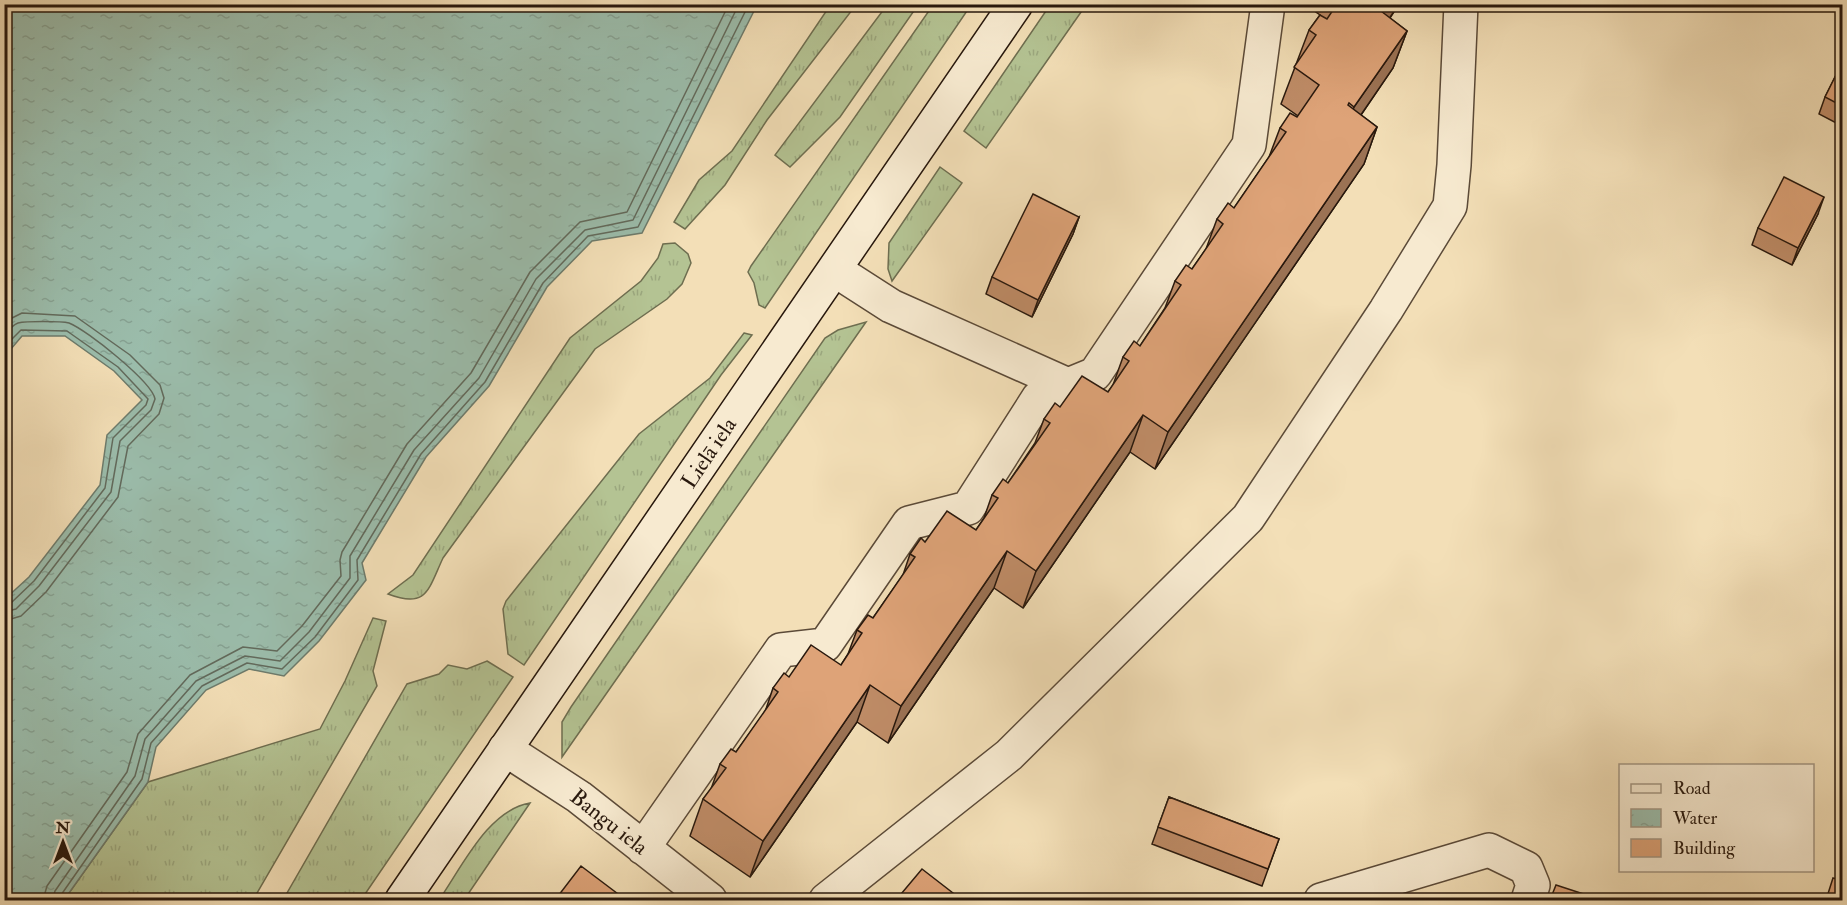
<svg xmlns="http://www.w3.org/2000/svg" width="1847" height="905" viewBox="0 0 1847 905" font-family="'IM FELL Double Pica',serif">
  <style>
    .grass { fill: url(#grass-tufts); stroke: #6e6e50; stroke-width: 1.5 }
    .water { fill: url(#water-ripples); stroke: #6d7b6c; stroke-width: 1.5 }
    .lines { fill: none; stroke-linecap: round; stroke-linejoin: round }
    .shore { stroke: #626a5c; stroke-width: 1.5 }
    .street-casing { stroke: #5b4a38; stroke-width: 36 }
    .secondary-casing { stroke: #28180d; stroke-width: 36 }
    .street { stroke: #f7ead0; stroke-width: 33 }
    .secondary { stroke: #f7ead0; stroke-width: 33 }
    .wall { fill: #bf8c67; stroke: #28180d; stroke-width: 1.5 }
    .shaded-wall { fill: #9b7254; stroke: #28180d; stroke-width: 1.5 }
    .building { fill: #dea378; stroke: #28180d; stroke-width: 1.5 }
    .labels { text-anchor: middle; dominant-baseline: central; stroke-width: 4.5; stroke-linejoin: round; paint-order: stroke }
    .street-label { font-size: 22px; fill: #28180d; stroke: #f7ead0 }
  </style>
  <defs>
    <pattern id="grass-tufts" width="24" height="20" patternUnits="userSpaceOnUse" patternTransform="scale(1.5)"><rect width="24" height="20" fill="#b4c393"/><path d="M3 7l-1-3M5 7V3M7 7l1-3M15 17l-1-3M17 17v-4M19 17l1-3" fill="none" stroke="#9ba77e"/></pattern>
    <pattern id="water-ripples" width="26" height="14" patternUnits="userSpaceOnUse" patternTransform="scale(1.5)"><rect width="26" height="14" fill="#9bbdac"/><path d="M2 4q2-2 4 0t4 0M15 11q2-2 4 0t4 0" fill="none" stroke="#86a293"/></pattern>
  </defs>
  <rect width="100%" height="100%" fill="#f3dfb7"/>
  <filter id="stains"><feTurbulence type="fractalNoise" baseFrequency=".00333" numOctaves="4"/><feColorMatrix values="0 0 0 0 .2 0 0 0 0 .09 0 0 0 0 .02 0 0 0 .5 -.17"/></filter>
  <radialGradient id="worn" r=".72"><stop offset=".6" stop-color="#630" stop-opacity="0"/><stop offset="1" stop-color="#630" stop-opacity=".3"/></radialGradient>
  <path class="grass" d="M 831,4 L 856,5 L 767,120 L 725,185 L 685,229 L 674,222 L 699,180 L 732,151 Z
    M 887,5 L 918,5 L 840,117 L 790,167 L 775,155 Z
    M 933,5 L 971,5 L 765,308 L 759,305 L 754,283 L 748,272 L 751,266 Z
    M 1050,5 L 1086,5 L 986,148 L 964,131 Z
    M 940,167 L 962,183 L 892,281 L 888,269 L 889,243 Z
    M 675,243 L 688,254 L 691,263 L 682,284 L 667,299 L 595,349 L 443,558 C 428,590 427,609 388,594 L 413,575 L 570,338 L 641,281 L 658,258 L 663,244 Z
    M 866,322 L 562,757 L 562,722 L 571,707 L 825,338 L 838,330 Z
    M 744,333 L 752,335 L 721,375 L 524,665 L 508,654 L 503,609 L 506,601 L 639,434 L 710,378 Z
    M 373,618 L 386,621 L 373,671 L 377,686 L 253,900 L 64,900 L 148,782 L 320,729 L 345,681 Z
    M 487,661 L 513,677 L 361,900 L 283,900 L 407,684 L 439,674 L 448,665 L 467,669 Z
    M 530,803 L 464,900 L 439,900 C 462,867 488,810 530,803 Z"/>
  <path class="water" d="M 5,4 L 757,5 L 642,233 L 592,241 L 547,287 L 489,386 L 426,457 L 362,563 L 366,580 L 319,641 L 284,676 L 249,669 L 206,690 L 156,747 L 148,782 L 64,900 L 5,900 L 5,599 L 29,577 L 100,485 L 107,435 L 142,400 L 114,371 L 65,336 L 22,336 L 5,356 Z"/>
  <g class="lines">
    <path class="shore" d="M 4,322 L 22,313 L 75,316 L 130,355 L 160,385 L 164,398 L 159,414 L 128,446 L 118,497 L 46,592 L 21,616 L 4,621
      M 4,336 C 8,331 12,325 18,323 C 26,321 61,321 69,323 C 87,330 152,382 155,399 L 151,410 L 120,441 L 111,492 L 39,586 L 16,609 L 4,612
      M 4,347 L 21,330 L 67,331 L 118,367 L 148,399 L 146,405 L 113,438 L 105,488 L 34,581 L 12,602 L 4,604
      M 43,900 L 47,886 L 127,772 L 138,734 L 190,675 L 243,647 L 277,651 L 302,626 L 341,576 L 340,560 L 342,552 L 407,444 L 471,373 L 530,272 L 580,222 L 627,212 L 729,4
      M 52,900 L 55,891 L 135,776 L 145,739 L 196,681 L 245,656 L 280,661 L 309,632 L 350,578 L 350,556 L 414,450 L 479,378 L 536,279 L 585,230 L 633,220 L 739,4
      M 60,900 L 61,895 L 142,779 L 151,743 L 202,686 L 247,663 L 282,669 L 315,637 L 358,580 L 357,560 L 421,454 L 485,382 L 543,283 L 588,236 L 638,227 L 749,4"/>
    <g class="street-casing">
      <path id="street" d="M 835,270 L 891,306 L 1068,385
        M 505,749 L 579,797 L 710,900
        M 643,848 L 781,650 L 825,645 L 909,523 L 968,508 L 1039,397 L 1095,374 L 1249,145 L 1268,4
        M 826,900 L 1009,755 L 1248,518 L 1386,310 L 1450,206 L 1454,165 L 1461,4
        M 1321,900 L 1489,850 L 1526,868 L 1533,885 L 1528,900"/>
    </g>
    <g class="secondary-casing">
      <path id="secondary" d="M 402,900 L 1016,4"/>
    </g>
    <use href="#street" class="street"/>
    <use href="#secondary" class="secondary"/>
  </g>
  <path class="wall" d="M 1311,4 L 1399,4 L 1390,18 L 1407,31 L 1393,68 L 1361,115 L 1377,127 L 1364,164 L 1155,469 L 1130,452 L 1023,608 L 994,588 L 888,743 L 857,722 L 750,877 L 690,836 L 703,799 L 711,789 L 720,764 L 736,752 L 765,712 L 773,688 L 789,677 L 841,665 L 848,654 L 857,630 L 873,618 L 903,575 L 910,554 L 925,542 L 976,530 L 984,518 L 992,495 L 1008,483 L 1035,443 L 1044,419 L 1060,407 L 1108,392 L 1113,385 L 1123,357 L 1140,346 L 1165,308 L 1175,281 L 1192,269 L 1206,249 L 1217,219 L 1234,208 L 1269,157 L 1280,128 L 1298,116 L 1281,104 L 1309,30 L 1320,15 L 1310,8 Z
    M 1842,63 L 1842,126 L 1819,114 L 1825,97 Z
    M 1818,214 L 1792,265 L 1752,245 L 1758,228 Z
    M 1079,217 L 1073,234 L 1032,317 L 986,294 L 992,277 Z
    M 1169,797 L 1279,839 L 1262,886 L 1152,844 Z"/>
  <path class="shaded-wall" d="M 1387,4 L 1399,4 L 1370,47 L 1383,10 Z
    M 1407,31 L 1393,68 L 1341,144 L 1354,107 Z
    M 1377,127 L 1364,164 L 1155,469 L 1168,432 Z
    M 1824,197 L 1818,214 L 1792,265 L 1798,248 Z
    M 1079,217 L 1073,234 L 1032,317 L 1038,300 Z
    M 1143,415 L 1130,452 L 1023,608 L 1036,571 Z
    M 1007,551 L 994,588 L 888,743 L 901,706 Z
    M 870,685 L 857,722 L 750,877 L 763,841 Z"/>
  <path class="building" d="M 1337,4 L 1387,4 L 1383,10 L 1377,8 L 1407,31 L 1354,107 L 1349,103 L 1348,105 L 1377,127 L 1168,432 L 1143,415 L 1036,571 L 1007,551 L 901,706 L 870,685 L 763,841 L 703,799 L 726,768 L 720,764 L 731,749 L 736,752 L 778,692 L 773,688 L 784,673 L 789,677 L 811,645 L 841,665 L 862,633 L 857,630 L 868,615 L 873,618 L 915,557 L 910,554 L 921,538 L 925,542 L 947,511 L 976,530 L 998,498 L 992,495 L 1003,479 L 1008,483 L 1050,423 L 1044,419 L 1055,403 L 1060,407 L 1082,376 L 1108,392 L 1129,361 L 1123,357 L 1134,341 L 1140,346 L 1181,285 L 1175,281 L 1186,265 L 1192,269 L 1223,224 L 1217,219 L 1228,203 L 1234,208 L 1286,132 L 1280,128 L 1290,113 L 1297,117 L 1319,85 L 1294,67 L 1316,35 L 1309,30 L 1320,15 L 1327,19 Z
    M 1842,63 L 1842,106 L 1825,97 Z
    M 1784,177 L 1824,197 L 1798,248 L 1758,228 Z
    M 1033,194 L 1079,217 L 1038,300 L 992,277 Z
    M 1169,797 L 1279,839 L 1268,869 L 1158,827 Z
    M 581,866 L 626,900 L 555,900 Z
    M 922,869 L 962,900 L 896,900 Z
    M 1833,878 L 1842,880 L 1842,900 L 1826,900 Z
    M 1556,885 L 1602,900 L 1550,900 Z"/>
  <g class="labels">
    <g class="street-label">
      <text transform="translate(709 453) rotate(-56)">Lielā iela</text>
      <text transform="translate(609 822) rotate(38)">Bangu iela</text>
    </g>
  </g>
  <rect width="1847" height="905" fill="none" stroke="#f3dfb7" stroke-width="24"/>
  <rect x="6" y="6" width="1835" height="893" fill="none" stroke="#28180d" stroke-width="3"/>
  <rect x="12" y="12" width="1823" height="881" fill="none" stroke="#28180d" stroke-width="1.5"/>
  <rect x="1619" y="764" width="195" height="108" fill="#f7ead0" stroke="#a49682" stroke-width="1.5"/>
  <rect x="1631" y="784" width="30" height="9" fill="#f7ead0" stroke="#a49682" stroke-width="1.5"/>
  <text x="1673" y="794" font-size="18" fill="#28180d">Road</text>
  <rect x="1631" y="809" width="30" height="18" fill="url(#water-ripples)" stroke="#a49682" stroke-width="1.5"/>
  <text x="1673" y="824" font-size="18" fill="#28180d">Water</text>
  <rect x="1631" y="839" width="30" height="18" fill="#dea378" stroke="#a49682" stroke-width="1.5"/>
  <text x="1673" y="854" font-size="18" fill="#28180d">Building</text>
  <g transform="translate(63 842)" stroke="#f7ead0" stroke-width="4.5" paint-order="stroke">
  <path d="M0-4.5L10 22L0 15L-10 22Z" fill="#28180d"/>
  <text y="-9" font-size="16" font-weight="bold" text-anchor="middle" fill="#28180d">N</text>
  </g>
  <rect width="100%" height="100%" filter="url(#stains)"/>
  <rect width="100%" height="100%" fill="url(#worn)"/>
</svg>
